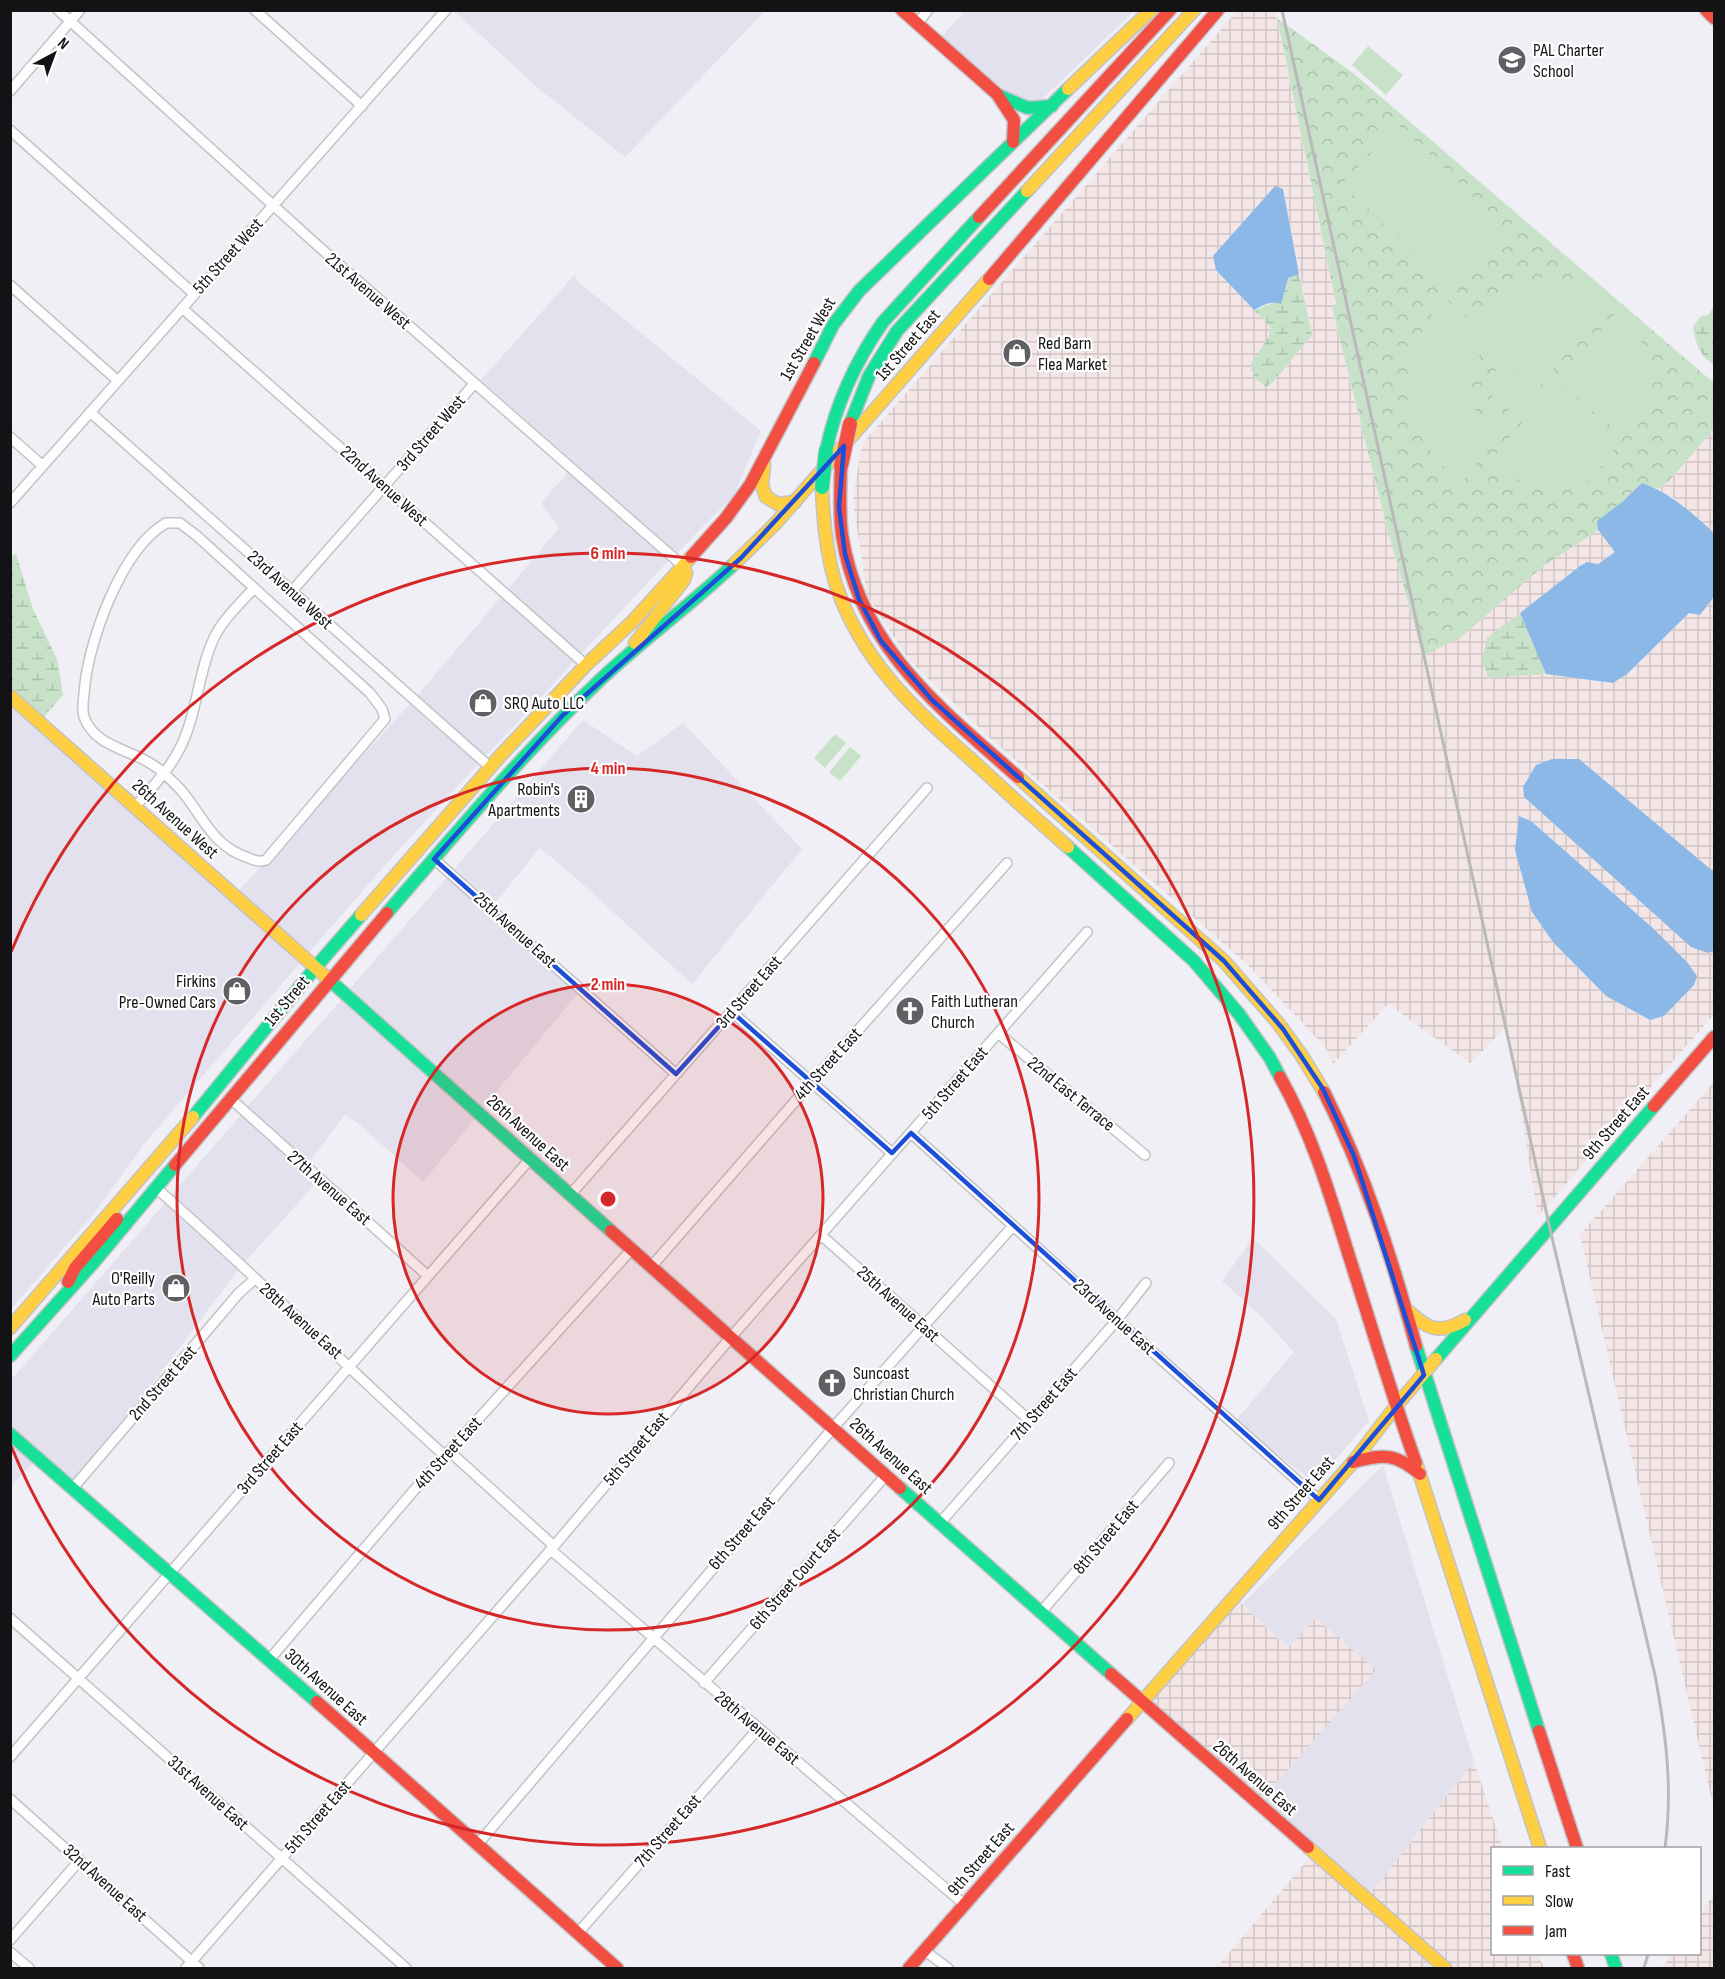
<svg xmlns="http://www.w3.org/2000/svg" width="1725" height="1979" viewBox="0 0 1725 1979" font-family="'Sofia Sans Condensed',sans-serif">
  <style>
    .built { fill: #e2e1ed }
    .industrial { fill: url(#industrial-grid); fill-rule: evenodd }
    .wetland { fill: url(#wetland-marsh) }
    .park { fill: url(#park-crowns) }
    .pitch { fill: #c7e2c8; fill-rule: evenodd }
    .water { fill: #8bb8e7 }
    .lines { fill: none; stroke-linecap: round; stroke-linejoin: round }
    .street-casing { stroke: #c3c2c7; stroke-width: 12 }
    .fast-casing { stroke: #c3c2c7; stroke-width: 15 }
    .slow-casing { stroke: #c3c2c7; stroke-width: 15 }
    .jam-casing { stroke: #c3c2c7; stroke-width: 15 }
    .street { stroke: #fdfdfe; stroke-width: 9 }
    .fast { stroke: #16e098; stroke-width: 12 }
    .slow { stroke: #ffcf43; stroke-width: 12 }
    .jam { stroke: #f24e42; stroke-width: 12 }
    .rail { stroke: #b9b9ba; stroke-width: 3 }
    .fast-bridge-casing { stroke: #cacacc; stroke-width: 16; stroke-linecap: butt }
    .jam-bridge-casing { stroke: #cacacc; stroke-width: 16; stroke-linecap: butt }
    .fast-bridge { stroke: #16e098; stroke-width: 14 }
    .jam-bridge { stroke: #f24e42; stroke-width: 14 }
    .marked { fill: none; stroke: #1d4ed8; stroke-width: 4.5; stroke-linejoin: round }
    .ring { fill: none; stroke: #d62828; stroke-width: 3 }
    .labels { text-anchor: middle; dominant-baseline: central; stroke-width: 4.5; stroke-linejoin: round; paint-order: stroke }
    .poi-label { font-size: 18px; fill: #131316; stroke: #fff; text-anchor: start }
    .street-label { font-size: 18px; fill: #131316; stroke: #fff }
    .centre { fill: #d62828; stroke: #fff; stroke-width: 3 }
    .ring-label { font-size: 18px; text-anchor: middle; font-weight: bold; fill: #d62828; stroke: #fff; stroke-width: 4.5; stroke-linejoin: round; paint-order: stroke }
  </style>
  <defs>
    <pattern id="industrial-grid" width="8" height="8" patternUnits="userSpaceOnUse" patternTransform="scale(1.5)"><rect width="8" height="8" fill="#f4e5e7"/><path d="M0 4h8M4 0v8" fill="none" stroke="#d0c4c5"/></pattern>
    <pattern id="wetland-marsh" width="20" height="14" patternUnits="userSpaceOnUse" patternTransform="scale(1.5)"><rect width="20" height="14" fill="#c7e2c8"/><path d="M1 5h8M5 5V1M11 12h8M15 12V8" fill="none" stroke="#aac1ab"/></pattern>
    <pattern id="park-crowns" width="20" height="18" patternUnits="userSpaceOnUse" patternTransform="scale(1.5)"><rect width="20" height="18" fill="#c7e2c8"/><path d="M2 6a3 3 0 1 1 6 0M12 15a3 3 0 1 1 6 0" fill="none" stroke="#aac1ab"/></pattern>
  </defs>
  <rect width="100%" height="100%" fill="#f0eff5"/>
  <path class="built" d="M 454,11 L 765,11 L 625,157 L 538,88 Z
    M 965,11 L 1134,11 L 1035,106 L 1000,90 L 940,38 Z
    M 577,272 L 575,276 L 576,280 L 761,431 L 734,495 L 677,553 L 481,380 Z
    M 568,472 L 669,560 L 581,654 L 508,589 L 559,528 L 541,503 Z
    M 501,597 L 574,662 L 486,756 L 417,696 Z
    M 11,703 L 300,963 L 144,1144 L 96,1211 L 11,1309 Z
    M 410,704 L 478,764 L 393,856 L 307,955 L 237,892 L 261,867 L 270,863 L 334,787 Z
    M 583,720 L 637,756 L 683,723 L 802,849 L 692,984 L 577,879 L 540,848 L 494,904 L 455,868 Z
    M 448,876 L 578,993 L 482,1109 L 347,992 Z
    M 341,1000 L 476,1117 L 423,1182 L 360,1125 L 345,1115 L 308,1163 L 247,1107 Z
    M 241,1115 L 316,1183 L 245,1262 L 172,1194 Z
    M 166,1202 L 238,1270 L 128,1416 L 73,1481 L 11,1427 L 11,1380 Z
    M 1253,1238 L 1336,1319 L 1369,1421 L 1315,1483 L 1266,1446 L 1236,1420 L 1294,1352 L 1262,1317 L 1222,1281 Z
    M 11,1441 L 34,1462 L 11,1486 Z
    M 1383,1465 L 1474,1762 L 1369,1895 L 1261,1800 L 1316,1619 L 1289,1648 L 1242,1604 Z"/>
  <path class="industrial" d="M 1237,11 L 1275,11 L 1336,303 L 1332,308 L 1385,520 L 1423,655 L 1541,568 L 1598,530 L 1615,552 L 1597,564 L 1587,562 L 1580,566 L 1488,638 L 1482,660 L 1488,678 L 1541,673 L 1613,683 L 1627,674 L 1689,612 L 1701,615 L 1714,597 L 1714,872 L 1579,759 L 1524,797 L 1691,947 L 1708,953 L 1714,951 L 1714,1014 L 1538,1216 L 1507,1026 L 1470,1063 L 1388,1004 L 1333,1064 L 1325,1047 L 1249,966 L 990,738 L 909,660 L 867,595 L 853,501 L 862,444 ZM 1283,189 L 1312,335 L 1273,382 L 1266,387 L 1251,364 L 1268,338 L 1271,328 L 1216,270 ZM 1519,816 L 1531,821 L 1655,930 L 1687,962 L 1694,985 L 1664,1016 L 1649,1020 L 1606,996 L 1553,942 L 1532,912 Z
    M 1714,429 L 1714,533 L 1675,499 L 1658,489 L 1668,482 Z
    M 1714,1082 L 1714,1809 L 1580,1235 Z
    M 1238,1600 L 1288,1648 L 1316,1618 L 1376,1670 L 1261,1800 L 1149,1702 Z
    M 1474,1762 L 1503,1848 L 1492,1848 L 1492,1954 L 1538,1954 L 1544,1968 L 1454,1968 L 1369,1895 Z
    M 1310,1857 L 1438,1968 L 1219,1968 L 1217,1967 Z
    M 1714,1894 L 1714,1968 L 1662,1968 L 1673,1954 L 1700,1954 L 1700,1915 Z"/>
  <path class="wetland" d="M 1295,274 L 1299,274 L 1312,335 L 1273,382 L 1266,387 L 1254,377 L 1251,364 L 1268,338 L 1271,328 L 1254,310 L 1276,302 L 1288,278 Z
    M 1714,307 L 1714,364 C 1700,358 1695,341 1693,327 L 1701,316 L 1708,315 Z
    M 16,554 L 33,609 L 57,659 L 63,695 L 43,718 L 11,689 L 10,557 Z
    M 1520,613 L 1546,674 L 1488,678 L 1482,660 L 1487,638 Z"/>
  <path class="park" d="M 1277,18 L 1353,73 L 1714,383 L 1714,429 L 1668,482 L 1658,489 L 1642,483 L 1622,502 L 1597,521 L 1598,530 L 1541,568 L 1461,637 L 1423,656 L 1385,520 L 1332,308 L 1336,303 Z"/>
  <path class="pitch" d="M 1368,46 L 1403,75 L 1386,95 L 1352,65 Z
    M 1398,125 L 1506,228 L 1503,231 L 1508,236 L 1455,291 L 1342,184 Z
    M 1546,277 L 1582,285 L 1608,304 L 1549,374 L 1481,315 C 1502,293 1514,281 1546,277 Z
    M 1444,298 L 1543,381 L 1461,484 C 1395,422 1389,370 1444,298 ZM 1489,349 L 1523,377 L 1530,378 L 1532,381 L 1529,388 L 1525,389 L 1498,423 C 1459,413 1455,367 1489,349 Z
    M 1617,311 C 1649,340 1660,373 1642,414 C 1638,422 1631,430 1625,437 L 1559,383 Z
    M 1505,365 L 1521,379 L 1523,386 L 1509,403 L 1501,403 L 1486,391 L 1488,387 L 1486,382 L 1499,366 Z
    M 1550,388 L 1618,444 C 1608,458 1596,476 1581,484 C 1550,500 1515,479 1490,462 Z
    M 835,734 L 846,743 L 825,768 L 814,758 Z
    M 850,747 L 861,756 L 840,781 L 829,772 Z"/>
  <path class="water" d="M 1275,186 L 1283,189 L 1299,274 L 1288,278 L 1281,304 C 1271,300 1262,306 1254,310 L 1216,270 L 1213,256 Z
    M 1642,483 C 1671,493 1692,513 1714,533 L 1714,597 L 1700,615 L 1689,613 L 1627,674 L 1613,683 L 1546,674 L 1520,613 L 1580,566 L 1587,562 L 1598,564 L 1615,552 L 1598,530 L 1597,521 L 1622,502 Z
    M 1552,759 L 1579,759 L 1714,872 L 1714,951 L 1708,953 L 1691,947 L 1524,797 L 1523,787 L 1536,765 Z
    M 1519,816 L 1531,821 L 1655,930 L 1687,962 L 1697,976 L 1694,985 L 1664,1016 L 1650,1020 L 1606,996 L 1553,942 L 1532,912 L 1515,850 Z"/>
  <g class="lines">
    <g class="street-casing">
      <path id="street" d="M 58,10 L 317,245 L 683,566
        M 255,10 L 362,106
        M 917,24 L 928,10
        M 10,91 L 80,10
        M 10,130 L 194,294
        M 10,285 L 118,381
        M 182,308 L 586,665
        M 90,412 L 490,767
        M 10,437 L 43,466
        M 10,503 L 446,10
        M 166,523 L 180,523 L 197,536 L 370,693 L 382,709 L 385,719 L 266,860 C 259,862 255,861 249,858 C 211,846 203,815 180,789 C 172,781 163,771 153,765 C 130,749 95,747 84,717 C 82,710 83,701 84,694 C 87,644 121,549 166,523 Z
        M 292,591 L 474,384
        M 135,807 C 148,791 165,775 175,757 C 198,720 196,676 214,638 C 223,619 240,604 254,588
        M 434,859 L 676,1074
        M 732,1012 L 892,1153
        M 998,1033 L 1145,1155
        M 231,1099 L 428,1276
        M 911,1133 L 1117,1320 L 1319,1500
        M 156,1188 C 255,1274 347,1368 445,1456
        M 570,1195 L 927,788
        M 821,1235 L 1030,1421
        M 651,1267 L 812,1082 L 1007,863
        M 449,1451 L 554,1546
        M 73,1488 L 239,1293 L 255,1279
        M 940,1523 L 1117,1320 L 1146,1283
        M 551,1550 L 965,1905
        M 1042,1611 L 1169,1463
        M 10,1618 L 406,1968
        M 269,1660 L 416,1488 L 632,1249
        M 704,1683 L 886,1475
        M 10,1757 L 530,1159
        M 10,1799 L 199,1968
        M 477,1845 L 833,1428 L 1013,1226
        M 577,1934 L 758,1729
        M 10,1940 L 80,1860
        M 925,1951 L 948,1968
        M 10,1952 L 29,1968
        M 186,1968 L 554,1546 L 732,1336 L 1087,932"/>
    </g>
    <g class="fast-casing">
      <path id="fast" d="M 1000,96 L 1028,108 L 1052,106
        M 814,363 L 833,325 L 859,291 L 1068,89
        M 850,424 L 869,376 L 897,331 L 1027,191
        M 826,451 C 836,403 855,362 883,322 L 979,217
        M 1068,847 L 1194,961 L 1239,1014 L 1270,1058 L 1280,1077
        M 387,913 C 456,833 523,753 599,681 C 642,640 691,605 734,564
        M 325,976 L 611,1231
        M 193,1117 L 315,968 L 361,915
        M 1416,1346 L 1539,1731
        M 10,1356 L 95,1261 L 175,1165
        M 1436,1359 L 1654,1106
        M 10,1434 L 317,1702
        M 900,1488 L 1111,1674
        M 1611,1954 L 1616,1968"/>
    </g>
    <g class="slow-casing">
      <path id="slow" d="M 1068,89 L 1151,10
        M 1027,191 L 1194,10
        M 764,465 L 762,485 L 766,497 L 778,504 L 795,502
        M 822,487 C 823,519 826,551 835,582 C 860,660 914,709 973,761 C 1004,790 1036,819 1068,847
        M 734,564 L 775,524 L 989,279
        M 635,643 L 684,580 L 686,573 L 683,566
        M 10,696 L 325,976
        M 1018,777 L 1224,961 L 1278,1023 L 1302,1056 L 1324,1092
        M 361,915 L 501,755 L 586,665 L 632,622 L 691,557
        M 1405,1308 C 1426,1328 1438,1336 1465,1320
        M 10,1328 L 193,1117
        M 1416,1463 L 1540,1848
        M 1127,1719 L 1353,1462 L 1396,1406 L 1436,1359
        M 1308,1847 L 1445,1968"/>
    </g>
    <g class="jam-casing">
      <path id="jam" d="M 902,10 L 997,94 L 1014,120 L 1013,142
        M 1706,10 L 1714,18
        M 979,217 L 1170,10
        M 989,279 L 1218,10
        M 841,466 C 840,489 839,512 842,535 C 859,646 939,707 1018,777
        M 691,557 L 726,518 L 750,485 L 814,363
        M 1280,1077 C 1313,1136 1330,1195 1350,1259 C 1372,1328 1392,1396 1416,1463
        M 1324,1092 C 1365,1173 1392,1258 1416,1346
        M 1654,1106 L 1714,1037
        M 175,1165 L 387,913
        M 611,1231 L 900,1488
        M 68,1282 L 75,1268 L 117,1219
        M 1353,1462 C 1384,1454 1395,1453 1420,1474
        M 1111,1674 L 1308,1847
        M 317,1702 L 617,1968
        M 1539,1731 L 1577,1848
        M 1573,1954 L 1578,1968
        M 909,1968 L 1127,1719"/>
    </g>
    <use href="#street" class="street"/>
    <use href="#fast" class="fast"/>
    <use href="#slow" class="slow"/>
    <use href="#jam" class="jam"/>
    <path class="rail" d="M 1282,10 L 1550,1229 L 1655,1675 C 1666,1734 1673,1789 1665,1848
      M 1644,1968 L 1648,1954"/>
    <g class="fast-bridge-casing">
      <path id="fast-bridge" d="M 822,487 L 826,451"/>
    </g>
    <g class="jam-bridge-casing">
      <path id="jam-bridge" d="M 841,466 L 850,424"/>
    </g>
    <use href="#fast-bridge" class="fast-bridge"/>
    <use href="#jam-bridge" class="jam-bridge"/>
  </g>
  <path class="marked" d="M 844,446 L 839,507 L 845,554 L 859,599 L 881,641 L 932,700 L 1224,961 L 1283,1029 L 1323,1089 L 1354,1156 L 1424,1375 L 1319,1500 L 911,1133 L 892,1153 L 732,1012 L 676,1074 L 434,859 L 563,715 L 741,558 Z"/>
  <circle cx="608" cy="1199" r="215" fill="#d62828" fill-opacity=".12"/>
  <g class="ring">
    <circle cx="608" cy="1199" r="215"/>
    <circle cx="608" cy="1199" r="431"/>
    <path d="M11 952A646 646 0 1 1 11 1446"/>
  </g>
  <defs>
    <g id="school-disc" transform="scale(1.5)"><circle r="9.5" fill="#606064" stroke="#fff"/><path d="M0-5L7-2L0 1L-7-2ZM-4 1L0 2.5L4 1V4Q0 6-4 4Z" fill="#fff"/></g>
    <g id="shop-disc" transform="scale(1.5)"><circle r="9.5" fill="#606064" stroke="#fff"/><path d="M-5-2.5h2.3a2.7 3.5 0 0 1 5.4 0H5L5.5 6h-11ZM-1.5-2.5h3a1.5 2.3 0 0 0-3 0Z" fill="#fff"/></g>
    <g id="building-disc" transform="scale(1.5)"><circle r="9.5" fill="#606064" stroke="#fff"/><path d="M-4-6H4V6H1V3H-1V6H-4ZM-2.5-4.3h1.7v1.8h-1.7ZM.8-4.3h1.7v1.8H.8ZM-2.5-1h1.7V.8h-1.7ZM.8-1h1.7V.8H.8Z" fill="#fff"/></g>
    <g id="church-disc" transform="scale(1.5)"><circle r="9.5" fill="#606064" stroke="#fff"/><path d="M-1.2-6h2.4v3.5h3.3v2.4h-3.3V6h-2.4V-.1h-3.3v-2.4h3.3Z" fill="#fff"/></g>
  </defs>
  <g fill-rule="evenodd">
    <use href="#school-disc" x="1512" y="60"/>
    <use href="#shop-disc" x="1017" y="353"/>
    <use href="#shop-disc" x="483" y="703"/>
    <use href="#building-disc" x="581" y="799"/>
    <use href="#shop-disc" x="237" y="991"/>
    <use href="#church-disc" x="910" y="1011"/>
    <use href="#shop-disc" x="176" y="1288"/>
    <use href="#church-disc" x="832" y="1383"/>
  </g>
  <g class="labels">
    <g class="poi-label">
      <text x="1533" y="50">PAL Charter<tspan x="1533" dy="21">School</tspan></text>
      <text x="1038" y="343">Red Barn<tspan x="1038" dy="21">Flea Market</tspan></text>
      <text x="504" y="703">SRQ Auto LLC</text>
      <text x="560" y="789" text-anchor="end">Robin's<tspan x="560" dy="21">Apartments</tspan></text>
      <text x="216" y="981" text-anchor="end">Firkins<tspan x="216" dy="21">Pre-Owned Cars</tspan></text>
      <text x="931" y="1001">Faith Lutheran<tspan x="931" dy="21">Church</tspan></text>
      <text x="155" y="1278" text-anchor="end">O'Reilly<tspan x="155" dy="21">Auto Parts</tspan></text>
      <text x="853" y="1373">Suncoast<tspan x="853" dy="21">Christian Church</tspan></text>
    </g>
    <g class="street-label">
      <text transform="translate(228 256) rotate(-48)">5th Street West</text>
      <text transform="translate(368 291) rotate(41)">21st Avenue West</text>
      <text transform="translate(808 339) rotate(-60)">1st Street West</text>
      <text transform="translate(908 345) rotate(-49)">1st Street East</text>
      <text transform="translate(431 433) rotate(-49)">3rd Street West</text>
      <text transform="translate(384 486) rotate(42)">22nd Avenue West</text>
      <text transform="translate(290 590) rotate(42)">23rd Avenue West</text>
      <text transform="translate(175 819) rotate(42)">26th Avenue West</text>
      <text transform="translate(515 930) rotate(42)">25th Avenue East</text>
      <text transform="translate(749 992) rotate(-49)">3rd Street East</text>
      <text transform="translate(287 1001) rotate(-50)">1st Street</text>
      <text transform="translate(828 1064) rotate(-48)">4th Street East</text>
      <text transform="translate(955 1083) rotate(-49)">5th Street East</text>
      <text transform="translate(1071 1094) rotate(39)">22nd East Terrace</text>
      <text transform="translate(1616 1123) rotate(-49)">9th Street East</text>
      <text transform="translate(528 1133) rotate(42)">26th Avenue East</text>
      <text transform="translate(329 1188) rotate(41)">27th Avenue East</text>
      <text transform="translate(898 1304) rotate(42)">25th Avenue East</text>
      <text transform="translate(1114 1317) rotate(42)">23rd Avenue East</text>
      <text transform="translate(301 1321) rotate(42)">28th Avenue East</text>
      <text transform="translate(163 1383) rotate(-49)">2nd Street East</text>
      <text transform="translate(1044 1404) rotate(-49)">7th Street East</text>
      <text transform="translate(636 1449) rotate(-50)">5th Street East</text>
      <text transform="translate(448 1453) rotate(-48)">4th Street East</text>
      <text transform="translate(891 1456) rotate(42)">26th Avenue East</text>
      <text transform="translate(270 1458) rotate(-49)">3rd Street East</text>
      <text transform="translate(1301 1493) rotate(-49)">9th Street East</text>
      <text transform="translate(742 1533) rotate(-49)">6th Street East</text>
      <text transform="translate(1106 1537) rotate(-50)">8th Street East</text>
      <text transform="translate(795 1579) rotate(-49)">6th Street Court East</text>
      <text transform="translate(326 1687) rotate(42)">30th Avenue East</text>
      <text transform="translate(757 1728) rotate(40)">28th Avenue East</text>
      <text transform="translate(1255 1778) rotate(41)">26th Avenue East</text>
      <text transform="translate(208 1793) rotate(42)">31st Avenue East</text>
      <text transform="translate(318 1817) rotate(-49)">5th Street East</text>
      <text transform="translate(668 1831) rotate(-49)">7th Street East</text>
      <text transform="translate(981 1859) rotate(-49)">9th Street East</text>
      <text transform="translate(105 1883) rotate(42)">32nd Avenue East</text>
    </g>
  </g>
  <circle cx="608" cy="1199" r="9" class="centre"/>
  <g class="ring-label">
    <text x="608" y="559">6 min</text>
    <text x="608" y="774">4 min</text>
    <text x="608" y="990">2 min</text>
  </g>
  <rect width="1725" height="1979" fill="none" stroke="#131316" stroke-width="24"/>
  <rect x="1491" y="1847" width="210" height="108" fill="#ffffff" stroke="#a1a1a2" stroke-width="1.5"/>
  <rect x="1503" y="1866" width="30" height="9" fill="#16e098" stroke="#a1a1a2" stroke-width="1.5"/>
  <text x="1545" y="1877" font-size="18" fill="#131316">Fast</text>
  <rect x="1503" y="1896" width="30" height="9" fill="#ffcf43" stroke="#a1a1a2" stroke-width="1.5"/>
  <text x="1545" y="1907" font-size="18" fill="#131316">Slow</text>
  <rect x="1503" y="1926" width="30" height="9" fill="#f24e42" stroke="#a1a1a2" stroke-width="1.5"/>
  <text x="1545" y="1937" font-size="18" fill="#131316">Jam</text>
  <g transform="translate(54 54) rotate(41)" stroke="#ffffff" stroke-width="4.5" paint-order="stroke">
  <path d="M0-4.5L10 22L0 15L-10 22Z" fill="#131316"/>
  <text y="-9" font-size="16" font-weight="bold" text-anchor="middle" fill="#131316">N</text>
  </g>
</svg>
